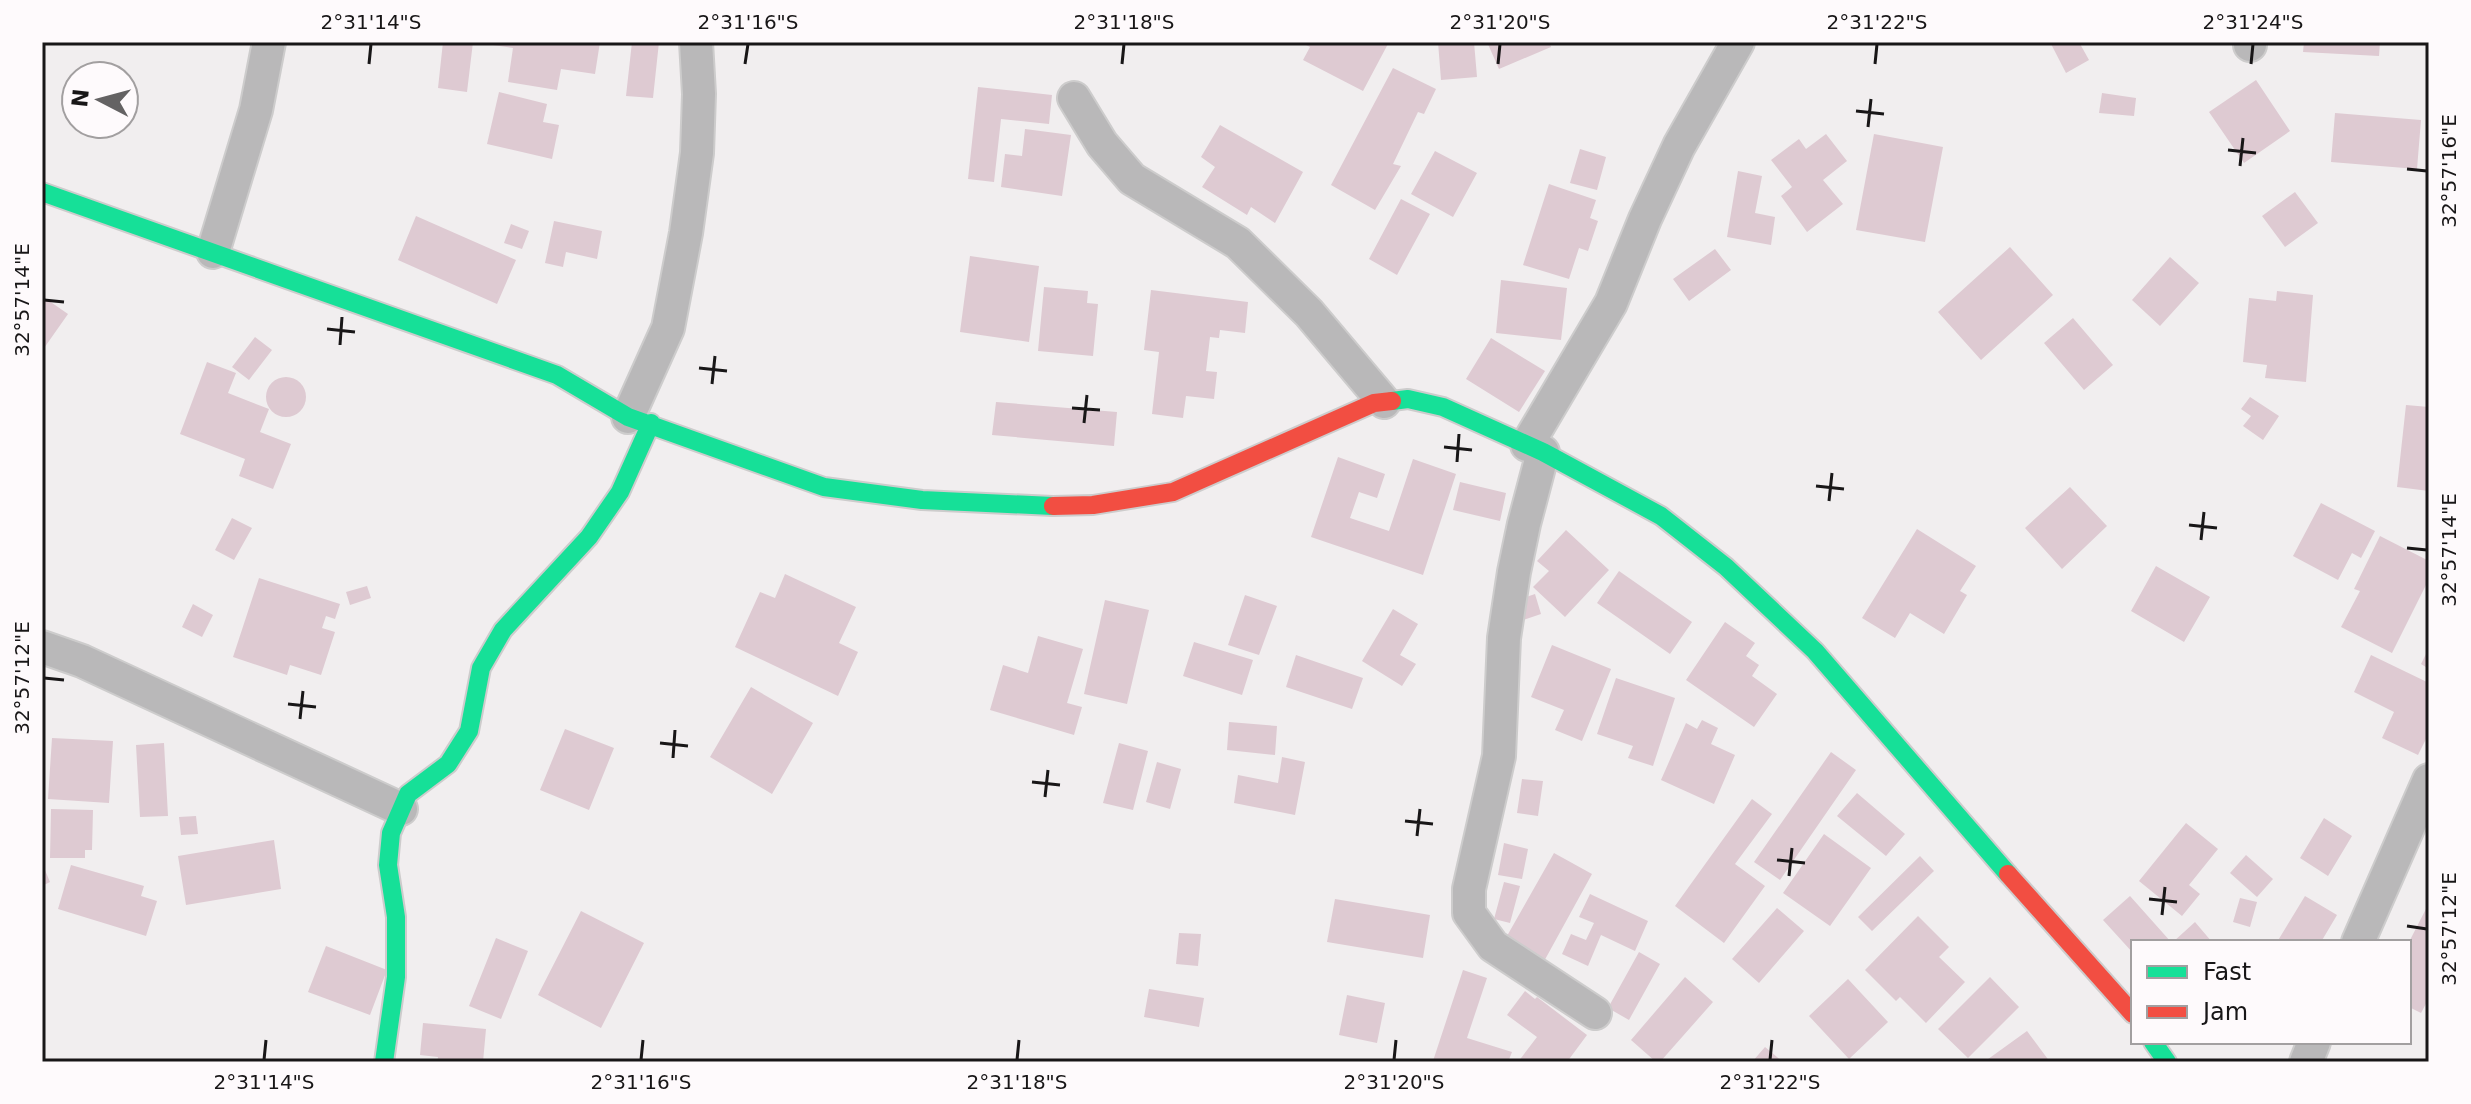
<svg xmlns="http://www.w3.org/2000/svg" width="2471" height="1104" viewBox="0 0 2471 1104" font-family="'DejaVu Sans',sans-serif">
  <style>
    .building { fill: #decad2 }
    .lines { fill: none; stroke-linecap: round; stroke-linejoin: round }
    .street-casing { stroke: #cdcccc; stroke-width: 36 }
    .fast-casing { stroke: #cdcccc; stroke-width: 22 }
    .jam-casing { stroke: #cdcccc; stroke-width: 22 }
    .street { stroke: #b9b8b9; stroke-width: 32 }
    .fast { stroke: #16e098; stroke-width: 18 }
    .jam { stroke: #f24e42; stroke-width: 18 }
    .ticks { fill: none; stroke: #181617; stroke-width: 3 }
    .neatline { fill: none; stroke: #181617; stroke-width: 3 }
    .ticks-label { font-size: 20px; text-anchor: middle; fill: #181617 }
  </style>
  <rect width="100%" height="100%" fill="#f1eeef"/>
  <path class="building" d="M 443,42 L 473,42 L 467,92 L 438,88 Z
    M 494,42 L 600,42 L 595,74 L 561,69 L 557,90 L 508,82 L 513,48 L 493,45 Z
    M 632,42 L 659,42 L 653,98 L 626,96 Z
    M 1300,42 L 1389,42 L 1363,91 L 1303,60 L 1310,47 Z
    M 1438,42 L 1474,42 L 1477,77 L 1441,80 Z
    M 1487,42 L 1549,42 L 1551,47 L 1499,69 Z
    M 2050,42 L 2079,42 L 2089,60 L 2066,73 Z
    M 2304,42 L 2380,42 L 2379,56 L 2303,52 Z
    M 1393,68 L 1436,89 L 1424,114 L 1418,112 L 1393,164 L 1401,166 L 1375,210 L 1331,185 Z
    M 2256,80 L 2290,131 L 2244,163 L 2209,112 Z
    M 978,87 L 1052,95 L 1049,124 L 1001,119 L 994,182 L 968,179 Z
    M 499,92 L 547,104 L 543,122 L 559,125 L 552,159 L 487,144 Z
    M 2102,93 L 2136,98 L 2134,116 L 2099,113 Z
    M 2335,113 L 2421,120 L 2417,169 L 2331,162 Z
    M 1220,125 L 1303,172 L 1275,223 L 1251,207 L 1247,215 L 1202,187 L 1215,167 L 1201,157 Z
    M 1025,129 L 1071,135 L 1062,196 L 1001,187 L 1005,154 L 1022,156 Z
    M 1826,134 L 1847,161 L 1823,180 L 1843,204 L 1807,232 L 1781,196 L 1792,187 L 1771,160 L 1799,139 L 1806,149 Z
    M 1874,134 L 1943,147 L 1925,242 L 1856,230 Z
    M 1580,149 L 1606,157 L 1597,190 L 1570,183 Z
    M 1435,151 L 1477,173 L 1453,217 L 1411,194 Z
    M 1738,171 L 1762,176 L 1755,213 L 1775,217 L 1771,245 L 1727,237 Z
    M 1549,184 L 1596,200 L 1590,218 L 1598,221 L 1588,251 L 1579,248 L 1569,279 L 1523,265 Z
    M 2295,192 L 2318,223 L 2285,247 L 2262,216 Z
    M 1401,199 L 1430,214 L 1397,275 L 1369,259 Z
    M 416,216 L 516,260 L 497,304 L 398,260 Z
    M 554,221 L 602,231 L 597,259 L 566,252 L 563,267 L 545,263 Z
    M 511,224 L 529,231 L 522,249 L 504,243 Z
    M 2010,247 L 2053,295 L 1981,360 L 1938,312 Z
    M 1715,249 L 1731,270 L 1689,301 L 1673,279 Z
    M 970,256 L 1039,266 L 1029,342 L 960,332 Z
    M 2170,257 L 2199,283 L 2160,326 L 2132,300 Z
    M 1501,280 L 1567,288 L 1561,340 L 1496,333 Z
    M 1044,287 L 1088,291 L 1087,303 L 1098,304 L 1093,356 L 1038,351 Z
    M 1151,290 L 1248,302 L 1245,333 L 1220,330 L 1219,338 L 1210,337 L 1206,371 L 1217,372 L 1214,399 L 1186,396 L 1183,418 L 1152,414 L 1159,352 L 1144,350 Z
    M 2277,291 L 2313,295 L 2306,382 L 2265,378 L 2267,365 L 2243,362 L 2249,298 L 2276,301 Z
    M 42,296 L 68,314 L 42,351 Z
    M 2073,318 L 2113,365 L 2084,390 L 2044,343 Z
    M 255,337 L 272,350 L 249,380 L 232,367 Z
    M 1491,338 L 1545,371 L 1519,412 L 1466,379 Z
    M 207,362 L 236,373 L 228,393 L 269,409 L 260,432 L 291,444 L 273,489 L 239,476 L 245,459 L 180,434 Z
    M266 397a20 20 0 1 1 40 0a20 20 0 1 1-40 0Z
    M 2250,397 L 2279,416 L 2263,440 L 2243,426 L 2251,416 L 2241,409 Z
    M 996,402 L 1117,412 L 1114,446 L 992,435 Z
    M 2406,405 L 2429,407 L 2429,491 L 2397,487 Z
    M 1338,457 L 1385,474 L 1377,498 L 1359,492 L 1350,518 L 1389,531 L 1413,459 L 1456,474 L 1423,575 L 1311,537 Z
    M 1460,482 L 1506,493 L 1500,521 L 1453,510 Z
    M 2070,487 L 2107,526 L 2062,569 L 2025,528 Z
    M 2321,503 L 2375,531 L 2361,558 L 2352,553 L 2338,580 L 2293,556 Z
    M 232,518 L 252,528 L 234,560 L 215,550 Z
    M 1917,529 L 1976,566 L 1960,591 L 1967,595 L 1944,634 L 1910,613 L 1895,638 L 1862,618 Z
    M 1566,530 L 1609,570 L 1565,617 L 1533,587 L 1549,571 L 1537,561 Z
    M 2380,536 L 2429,561 L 2429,579 L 2392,653 L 2341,627 L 2360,591 L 2354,589 Z
    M 2156,566 L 2210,597 L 2184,642 L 2131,611 Z
    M 1619,571 L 1692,622 L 1670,654 L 1597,603 Z
    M 785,574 L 856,607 L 839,643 L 858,652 L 838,696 L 735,647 L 760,592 L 775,598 Z
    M 259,578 L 340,604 L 335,619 L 326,616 L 322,628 L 335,632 L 321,675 L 290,665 L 287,675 L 233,657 Z
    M 367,586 L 371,598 L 350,605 L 346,592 Z
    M 1535,594 L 1541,614 L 1517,622 L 1511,602 Z
    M 1245,595 L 1277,606 L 1259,655 L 1228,645 Z
    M 1105,600 L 1149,610 L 1127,704 L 1084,694 Z
    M 193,604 L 213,615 L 202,637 L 182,627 Z
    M 1393,609 L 1418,624 L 1400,655 L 1416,664 L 1402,686 L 1362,661 Z
    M 1725,622 L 1755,643 L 1746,656 L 1759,665 L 1752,676 L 1777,694 L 1754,727 L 1686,680 Z
    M 1038,636 L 1083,649 L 1067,703 L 1082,707 L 1074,735 L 990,710 L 1003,665 L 1028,673 Z
    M 1194,642 L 1253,660 L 1242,695 L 1183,676 Z
    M 1552,645 L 1611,669 L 1582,741 L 1555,730 L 1564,710 L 1531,697 Z
    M 2429,648 L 2429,669 L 2421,664 Z
    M 1296,655 L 1363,678 L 1352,709 L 1286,687 Z
    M 2371,655 L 2429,683 L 2429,733 L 2418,755 L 2382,738 L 2394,712 L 2354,692 Z
    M 1616,678 L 1675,698 L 1653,766 L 1628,758 L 1633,746 L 1597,734 Z
    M 751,687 L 813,723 L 772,794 L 710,757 Z
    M 1702,720 L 1718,728 L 1711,744 L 1735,755 L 1714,804 L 1661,780 L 1686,723 L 1697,729 Z
    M 1229,722 L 1277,726 L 1275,755 L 1227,750 Z
    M 565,729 L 614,748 L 589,810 L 540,790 Z
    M 52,738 L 113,741 L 109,803 L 48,799 Z
    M 164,743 L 168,816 L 140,817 L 136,745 Z
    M 1119,743 L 1148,751 L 1133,810 L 1103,803 Z
    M 1831,752 L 1856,770 L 1780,880 L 1754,862 Z
    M 1282,757 L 1305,762 L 1295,815 L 1234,803 L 1238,775 L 1278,783 Z
    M 1157,762 L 1181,769 L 1170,809 L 1146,802 Z
    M 1522,779 L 1543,781 L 1538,816 L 1517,813 Z
    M 1857,793 L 1905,834 L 1886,856 L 1837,816 Z
    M 1752,799 L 1772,814 L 1735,864 L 1765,886 L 1724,943 L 1675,906 Z
    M 51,809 L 93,810 L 92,850 L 85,850 L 85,858 L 50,858 Z
    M 196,816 L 198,834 L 181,835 L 179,817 Z
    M 2324,818 L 2352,836 L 2328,876 L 2300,858 Z
    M 2186,823 L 2218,849 L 2189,885 L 2200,894 L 2182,916 L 2139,881 Z
    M 1824,834 L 1871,868 L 1830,926 L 1783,893 Z
    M 274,840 L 281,889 L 186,905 L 178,856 Z
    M 1504,843 L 1528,849 L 1522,879 L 1498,875 Z
    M 1554,853 L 1592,874 L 1542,965 L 1503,943 Z
    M 2246,855 L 2273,879 L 2257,897 L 2230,873 Z
    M 1920,856 L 1934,871 L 1872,931 L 1858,917 Z
    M 42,863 L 50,882 L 42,886 Z
    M 71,865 L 144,886 L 141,896 L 157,901 L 146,936 L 58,909 Z
    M 1504,882 L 1520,886 L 1510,923 L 1494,919 Z
    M 1590,894 L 1648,921 L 1635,951 L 1601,935 L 1588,966 L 1562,954 L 1571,934 L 1586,940 L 1594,923 L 1579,917 Z
    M 2130,896 L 2171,942 L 2133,942 L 2133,953 L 2103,920 Z
    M 2305,896 L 2337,915 L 2321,942 L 2277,942 Z
    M 2240,898 L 2257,902 L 2250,927 L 2233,922 Z
    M 1335,899 L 1430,915 L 1423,958 L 1327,942 Z
    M 2429,903 L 2429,998 L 2421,1013 L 2409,1007 L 2409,942 Z
    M 1777,908 L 1804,931 L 1759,983 L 1732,959 Z
    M 581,911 L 644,943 L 601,1028 L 538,995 Z
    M 1918,916 L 1949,947 L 1939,957 L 1965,982 L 1926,1023 L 1900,997 L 1896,1001 L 1865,970 Z
    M 2195,922 L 2212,942 L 2173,942 Z
    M 1179,933 L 1201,934 L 1198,966 L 1176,964 Z
    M 496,938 L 528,951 L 501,1019 L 469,1006 Z
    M 326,946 L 387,970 L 370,1015 L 308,992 Z
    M 1639,952 L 1660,964 L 1629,1020 L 1608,1008 Z
    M 1463,970 L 1487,978 L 1467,1038 L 1512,1052 L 1508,1062 L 1433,1061 Z
    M 1685,977 L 1713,1002 L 1660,1062 L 1656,1062 L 1631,1040 Z
    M 1990,977 L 2019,1007 L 1968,1058 L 1938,1029 Z
    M 1848,979 L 1888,1022 L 1849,1059 L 1809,1016 Z
    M 1149,989 L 1204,998 L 1199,1027 L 1144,1017 Z
    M 1525,991 L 1535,999 L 1537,997 L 1587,1035 L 1567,1062 L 1518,1062 L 1537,1037 L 1507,1015 Z
    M 1347,995 L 1385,1003 L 1377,1043 L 1339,1035 Z
    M 423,1023 L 486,1029 L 483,1062 L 437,1062 L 438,1057 L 420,1055 Z
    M 2027,1031 L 2050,1062 L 1984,1062 Z
    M 1765,1047 L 1783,1062 L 1752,1062 Z"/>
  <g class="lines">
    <g class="street-casing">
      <path id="street" d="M 2250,45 L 2250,42
        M 1074,98 L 1102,144 L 1132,179 L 1238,243 L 1309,313 L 1384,402
        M 213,252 L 256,110 L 269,42
        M 628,417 L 668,328 L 686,233 L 697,153 L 699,94 L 696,42
        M 1527,445 L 1611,303 L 1645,219 L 1679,146 L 1738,42
        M 1543,452 L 1524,524 L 1514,572 L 1504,638 L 1499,756 L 1469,889 L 1469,913 L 1493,946 L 1595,1013
        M 42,647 L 82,661 L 401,809
        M 2358,942 L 2429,780
        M 2306,1062 L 2314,1042"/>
    </g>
    <g class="fast-casing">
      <path id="fast" d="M 42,192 L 557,375 L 628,417 L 824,487 L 922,500 L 1053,506
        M 1392,401 L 1408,399 L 1443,407 L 1543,452 L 1661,516 L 1726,567 L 1815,651 L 2008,874
        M 2153,1042 L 2167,1062
        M 384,1062 L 396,977 L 396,917 L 388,865 L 391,833 L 408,794 L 448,764 L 469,731 L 481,668 L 503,630 L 589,537 L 620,492 L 651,423"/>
    </g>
    <g class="jam-casing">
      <path id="jam" d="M 1053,506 L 1093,505 L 1173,492 L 1374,403 L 1392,401
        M 2008,874 L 2133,1014"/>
    </g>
    <use href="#street" class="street"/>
    <use href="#fast" class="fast"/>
    <use href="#jam" class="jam"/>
  </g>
  <path class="ticks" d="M 369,64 L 371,44M 745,64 L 748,44M 1122,64 L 1124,44M 1498,64 L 1500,44M 1875,64 L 1877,44M 2251,64 L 2253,44M 1856,111 L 1884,114M 1868,127 L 1871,99M 2228,150 L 2256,153M 2240,166 L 2243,138M 2407,169 L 2427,171M 44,300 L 64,302M 327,329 L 355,332M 340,345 L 342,317M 699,368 L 727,371M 712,384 L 715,356M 1072,408 L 1100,410M 1084,423 L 1087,395M 1444,447 L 1472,450M 1457,462 L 1459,434M 1816,486 L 1844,489M 1829,501 L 1832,473M 2189,525 L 2217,528M 2201,540 L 2204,512M 2407,548 L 2427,550M 44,678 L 64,680M 288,704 L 316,707M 300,719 L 303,691M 660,743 L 688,746M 673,758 L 675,730M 1032,782 L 1060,785M 1045,797 L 1048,770M 1405,821 L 1433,824M 1417,836 L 1420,809M 1777,860 L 1805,863M 1789,876 L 1792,848M 2149,899 L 2177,902M 2162,915 L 2165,887M 2407,926 L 2427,929M 264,1060 L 266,1040M 641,1060 L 643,1040M 1017,1060 L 1019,1040M 1394,1060 L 1396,1040M 1770,1060 L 1772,1040"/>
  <rect width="2471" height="1104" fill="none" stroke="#fefafc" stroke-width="88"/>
  <rect x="2131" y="940" width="280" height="104" fill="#fefafc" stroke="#a29fa0" stroke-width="2"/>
  <rect x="2147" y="966" width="40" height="12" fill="#16e098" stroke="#a29fa0" stroke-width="2"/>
  <text x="2203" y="980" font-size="24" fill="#181617">Fast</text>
  <rect x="2147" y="1006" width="40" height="12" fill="#f24e42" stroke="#a29fa0" stroke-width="2"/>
  <text x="2203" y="1020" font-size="24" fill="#181617">Jam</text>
  <g transform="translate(100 100) rotate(276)"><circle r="38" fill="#fefafc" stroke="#a29fa0" stroke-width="2"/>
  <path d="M0-6L14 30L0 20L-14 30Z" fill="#646263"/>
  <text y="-12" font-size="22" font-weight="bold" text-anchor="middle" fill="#181617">N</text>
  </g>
  <rect x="44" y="44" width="2383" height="1016" class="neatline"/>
  <g class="ticks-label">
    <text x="371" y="29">2°31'14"S</text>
    <text x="748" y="29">2°31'16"S</text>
    <text x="1124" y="29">2°31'18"S</text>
    <text x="1500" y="29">2°31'20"S</text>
    <text x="1877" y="29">2°31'22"S</text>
    <text x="2253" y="29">2°31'24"S</text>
    <text transform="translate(2449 171) rotate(-90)" y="7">32°57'16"E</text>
    <text transform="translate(22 300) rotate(-90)" y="7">32°57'14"E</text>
    <text transform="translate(2449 550) rotate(-90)" y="7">32°57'14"E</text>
    <text transform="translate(22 678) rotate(-90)" y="7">32°57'12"E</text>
    <text transform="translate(2449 929) rotate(-90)" y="7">32°57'12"E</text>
    <text x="264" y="1089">2°31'14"S</text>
    <text x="641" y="1089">2°31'16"S</text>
    <text x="1017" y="1089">2°31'18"S</text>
    <text x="1394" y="1089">2°31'20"S</text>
    <text x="1770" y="1089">2°31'22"S</text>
  </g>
</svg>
